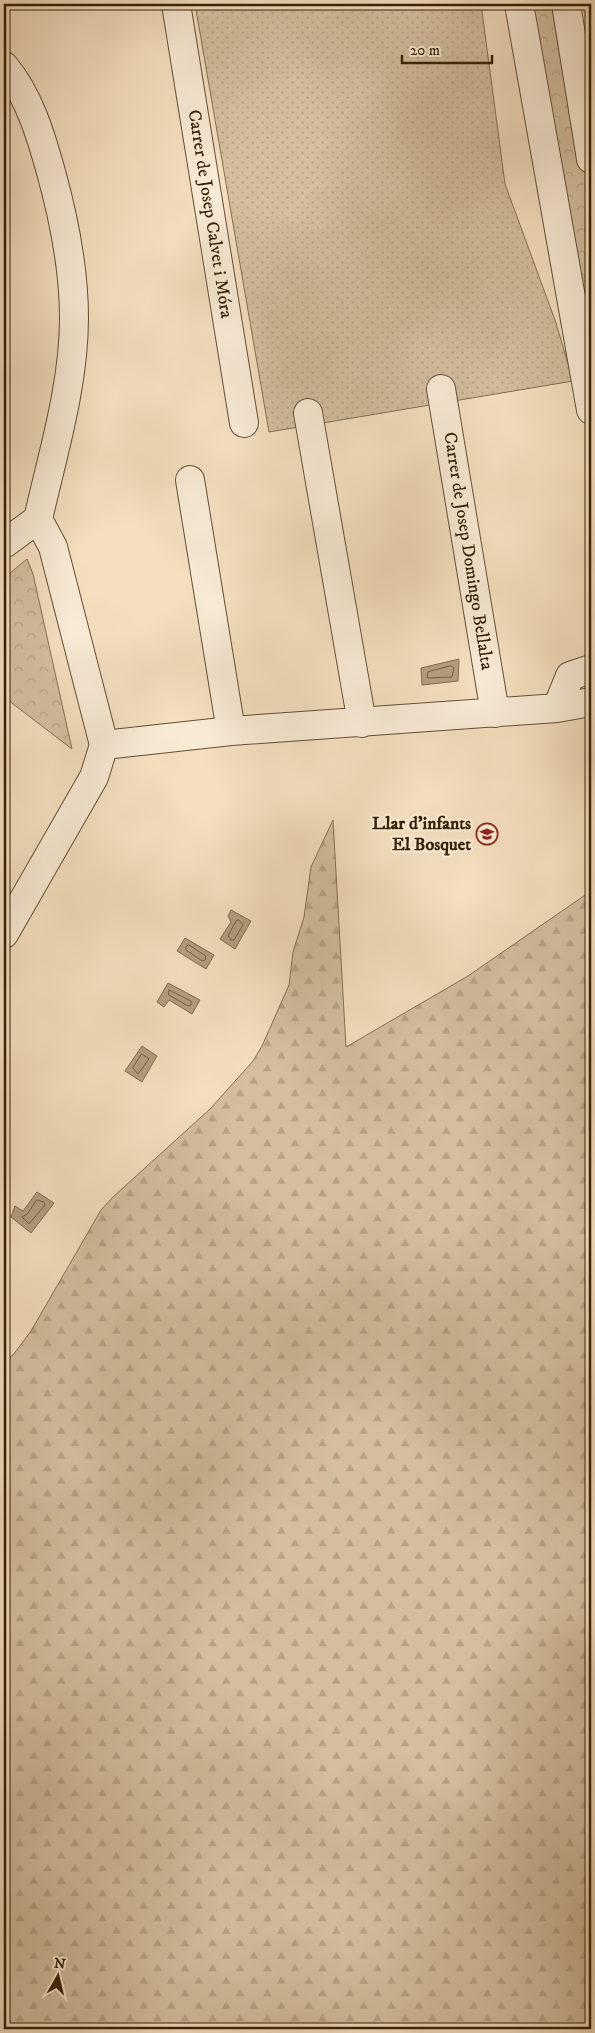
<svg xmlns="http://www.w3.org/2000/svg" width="595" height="2033" viewBox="0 0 595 2033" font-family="'IM FELL DW Pica',serif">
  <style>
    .grass { fill: url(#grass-dots); stroke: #847053 }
    .forest { fill: url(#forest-firs); stroke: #847053 }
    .park { fill: url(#park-crowns); stroke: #847053 }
    .water { fill: #b39e80; stroke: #806c50 }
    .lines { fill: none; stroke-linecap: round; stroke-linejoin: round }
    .shore { stroke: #746044; stroke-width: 1 }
    .minor-casing { stroke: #645035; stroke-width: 30 }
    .minor { stroke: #f8ead5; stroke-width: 28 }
    .labels { text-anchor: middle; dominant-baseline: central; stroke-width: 4.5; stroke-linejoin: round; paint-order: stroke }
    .street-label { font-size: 18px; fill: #342107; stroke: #f8ead5 }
    .poi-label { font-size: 18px; font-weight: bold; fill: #342107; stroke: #f8ead5; text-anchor: end }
  </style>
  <defs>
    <pattern id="grass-dots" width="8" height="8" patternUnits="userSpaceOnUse" patternTransform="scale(1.25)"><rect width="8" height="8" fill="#d3be9f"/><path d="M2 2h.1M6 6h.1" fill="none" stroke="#b6a387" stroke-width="1.8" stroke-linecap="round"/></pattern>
    <pattern id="forest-firs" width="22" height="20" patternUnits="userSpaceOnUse" patternTransform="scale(1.25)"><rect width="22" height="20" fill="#d3be9f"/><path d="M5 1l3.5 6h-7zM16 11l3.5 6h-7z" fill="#b6a387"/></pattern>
    <pattern id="park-crowns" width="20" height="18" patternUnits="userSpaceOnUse" patternTransform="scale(1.25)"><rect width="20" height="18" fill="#d3be9f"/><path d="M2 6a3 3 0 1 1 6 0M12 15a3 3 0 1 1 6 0" fill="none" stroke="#b6a387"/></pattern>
  </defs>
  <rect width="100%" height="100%" fill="#f4debe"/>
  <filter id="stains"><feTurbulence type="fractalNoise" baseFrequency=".004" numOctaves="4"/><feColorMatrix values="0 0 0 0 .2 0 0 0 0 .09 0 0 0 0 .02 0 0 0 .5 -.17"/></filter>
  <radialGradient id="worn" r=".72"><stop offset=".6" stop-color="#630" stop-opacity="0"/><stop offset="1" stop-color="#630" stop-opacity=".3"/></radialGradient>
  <path class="grass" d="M 195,4 L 481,4 L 505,184 L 556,323 L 573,381 L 269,432 Z"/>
  <path class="forest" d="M 333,820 L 346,1047 L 468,976 L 591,891 L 591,2029 L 4,2029 L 4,1361 L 13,1355 L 31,1331 L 101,1210 L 113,1197 L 210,1109 L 253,1061 L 262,1046 L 289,985 L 293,952 L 304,917 L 311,867 Z"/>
  <path class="park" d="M 519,4 L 564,4 L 591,175 L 591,410 Z
    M 27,559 L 33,574 L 72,749 L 4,697 L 4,578 Z"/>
  <path class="water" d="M 459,659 L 458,681 L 422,685 L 421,668 Z
    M 231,910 L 251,921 L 235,949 L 220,939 L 231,922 L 228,916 Z
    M 185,938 L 214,955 L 206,969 L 177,951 Z
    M 168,983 L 200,1000 L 192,1014 L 169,1000 L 164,1007 L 157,1002 Z
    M 142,1046 L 157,1056 L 142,1082 L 125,1071 Z
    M 37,1192 L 54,1203 L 31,1233 L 11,1217 L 15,1206 L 23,1211 Z"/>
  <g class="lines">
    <path class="shore" d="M 451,666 L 454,668 L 452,677 L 427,678 L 428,672 Z
      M 239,920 L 243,925 L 234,940 L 231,940 L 228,936 L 236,921 Z
      M 189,945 L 206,956 L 205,960 L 202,961 L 186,950 L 186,947 Z
      M 169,990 L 191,1001 L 191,1005 L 188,1006 L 169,995 Z
      M 142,1054 L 149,1059 L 138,1074 L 133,1068 Z
      M 37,1200 L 44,1202 L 45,1205 L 29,1224 L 22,1217 L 27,1214 Z"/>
    <g class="minor-casing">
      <path id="minor" d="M 176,4 L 244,423
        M 519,4 L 591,410
        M 566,4 L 591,159
        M 4,66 C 29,95 41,136 51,172 C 64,219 74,269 74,318 C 74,385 53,453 38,519 L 4,544
        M 441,389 L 495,713
        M 308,413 L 362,723
        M 190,480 L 231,731
        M 38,519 L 53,547 L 104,745
        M 557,708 L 570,676 L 591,669
        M 104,745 L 231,731 L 557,708 L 591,702
        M 4,934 L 94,777 L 104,745"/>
    </g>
    <use href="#minor" class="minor"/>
  </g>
  <defs>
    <g id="school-ring" transform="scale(1.125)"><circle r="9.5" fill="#f8ead5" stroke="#8f2418" stroke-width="1.5"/><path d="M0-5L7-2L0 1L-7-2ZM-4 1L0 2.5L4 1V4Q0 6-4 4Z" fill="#8f2418"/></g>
  </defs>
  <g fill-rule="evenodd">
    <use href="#school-ring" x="487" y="834"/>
  </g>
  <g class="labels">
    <g class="street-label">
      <text transform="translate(210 214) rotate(81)">Carrer de Josep Calvet i Móra</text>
      <text transform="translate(468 551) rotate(81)">Carrer de Josep Domingo Bellalta</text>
    </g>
    <g class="poi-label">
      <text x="471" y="824">Llar d'infants<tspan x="471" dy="21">El Bosquet</tspan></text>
    </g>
  </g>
  <rect width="595" height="2033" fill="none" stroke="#f4debe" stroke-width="20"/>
  <rect x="5" y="5" width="585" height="2023" fill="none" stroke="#342107" stroke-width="2.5"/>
  <rect x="10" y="10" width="575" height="2013" fill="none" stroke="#342107"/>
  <g transform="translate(58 1976) rotate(8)" stroke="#f8ead5" stroke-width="4" paint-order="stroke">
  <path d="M0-4L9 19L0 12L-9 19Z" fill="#342107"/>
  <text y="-8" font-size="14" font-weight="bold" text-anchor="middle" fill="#342107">N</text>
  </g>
  <path d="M402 55v8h90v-8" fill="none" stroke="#342107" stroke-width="2.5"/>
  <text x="410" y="55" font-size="15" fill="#342107" stroke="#f8ead5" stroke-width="4" paint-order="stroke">20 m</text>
  <rect width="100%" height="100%" filter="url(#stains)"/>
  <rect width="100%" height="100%" fill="url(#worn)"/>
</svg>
